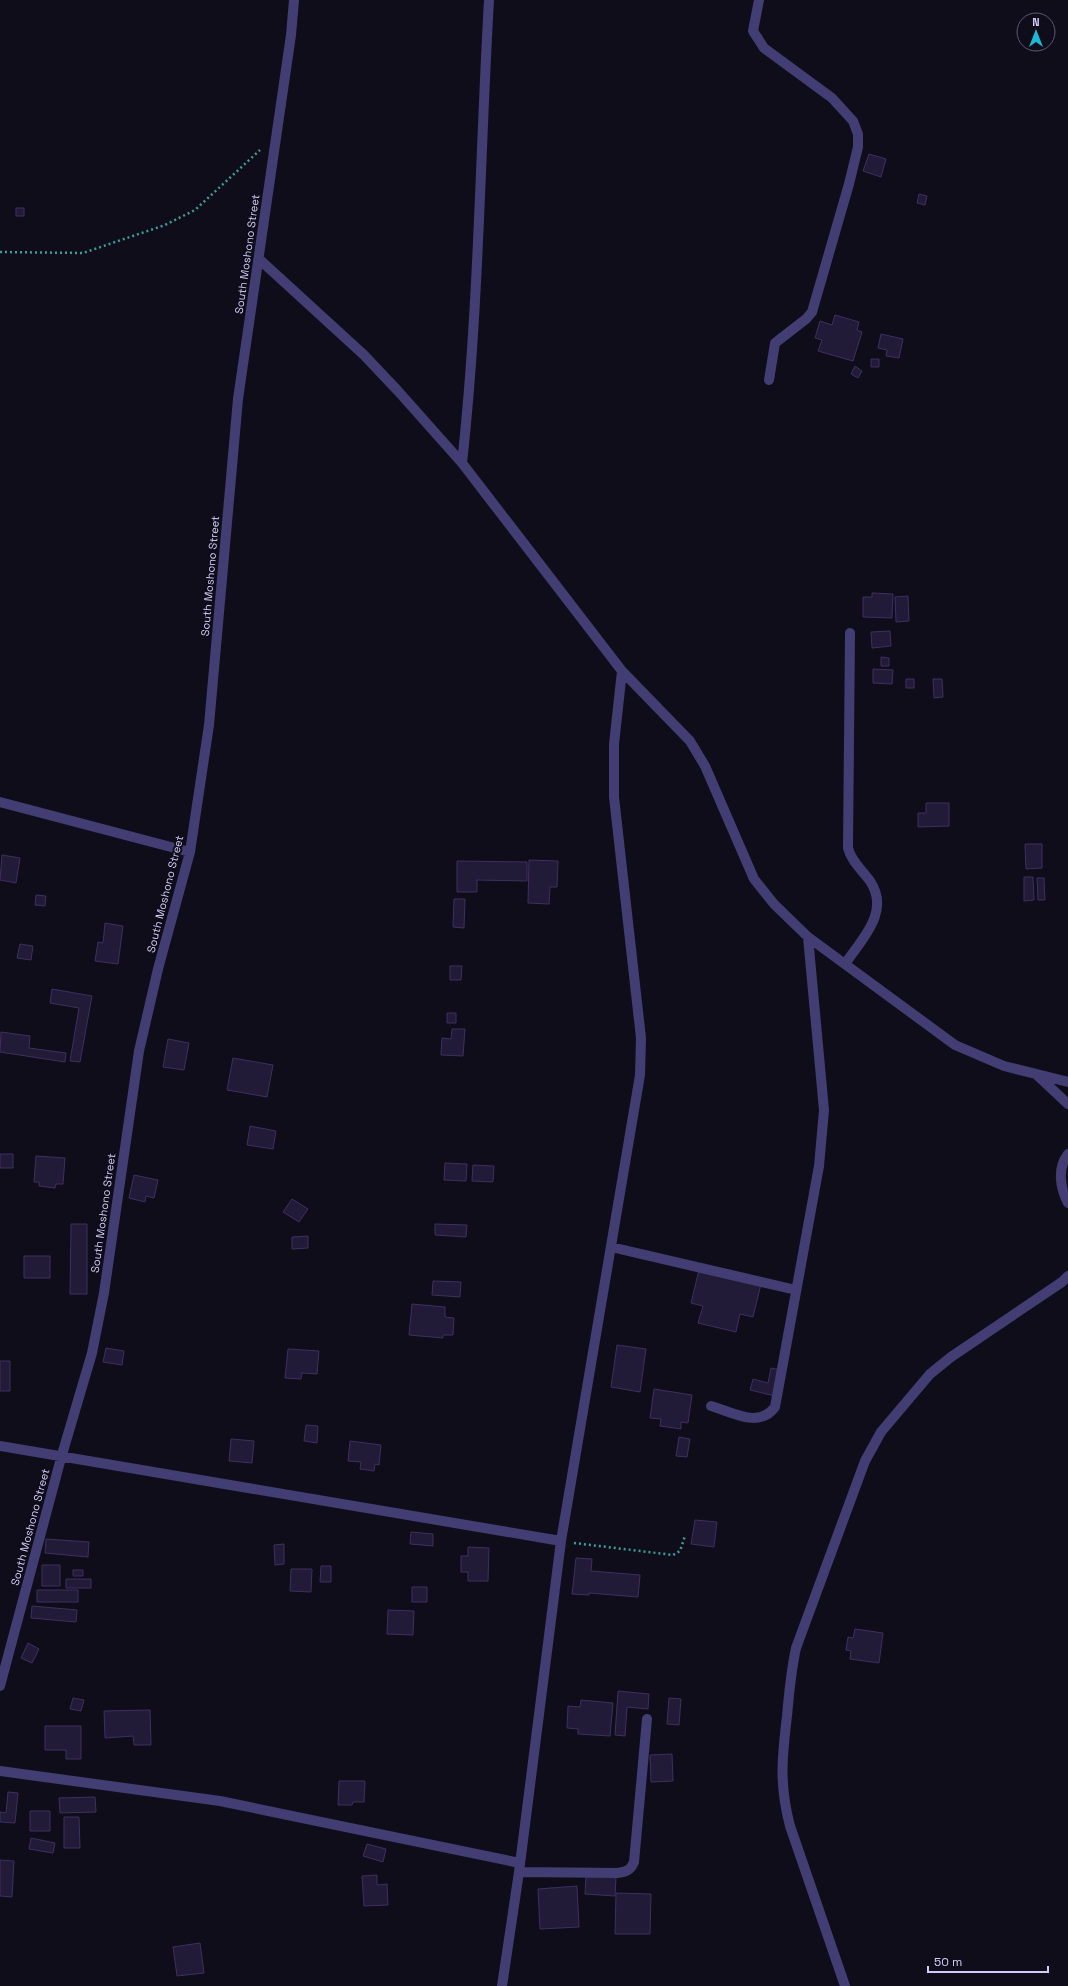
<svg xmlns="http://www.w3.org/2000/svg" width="1068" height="1986" viewBox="0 0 1068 1986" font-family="'Space Grotesk',sans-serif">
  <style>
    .building { fill: #221b38; stroke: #3c3061 }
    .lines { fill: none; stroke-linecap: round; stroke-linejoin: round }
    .path { stroke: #3a9e9e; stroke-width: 2.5; stroke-dasharray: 2 3; stroke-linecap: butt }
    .minor { stroke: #423d73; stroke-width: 10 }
    .labels { text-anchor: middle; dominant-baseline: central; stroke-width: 4; stroke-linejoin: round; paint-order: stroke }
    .street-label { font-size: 11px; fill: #d3cbf9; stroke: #0f0d19 }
  </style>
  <rect width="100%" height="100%" fill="#0f0d19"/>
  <path class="building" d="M 869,154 L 886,159 L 881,177 L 863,171 Z
    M 919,194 L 927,196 L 925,205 L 917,203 Z
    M 16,208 L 24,208 L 24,216 L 16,216 Z
    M 835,315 L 859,322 L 857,330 L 862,332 L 853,361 L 818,351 L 822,340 L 815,338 L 820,321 L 832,325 Z
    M 881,334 L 903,339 L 899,358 L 886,356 L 887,350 L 878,348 Z
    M 871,359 L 879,359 L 879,367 L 871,367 Z
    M 855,366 L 862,371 L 858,378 L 851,374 Z
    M 872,593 L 893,594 L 892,618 L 863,617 L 863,597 L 872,597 Z
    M 908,596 L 909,621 L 896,622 L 895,597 Z
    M 890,631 L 891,646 L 872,648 L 871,632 Z
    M 881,657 L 889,658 L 889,666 L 881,666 Z
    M 873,669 L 893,670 L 892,684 L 873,683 Z
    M 906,679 L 914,679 L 914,688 L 906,688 Z
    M 933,679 L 942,679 L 943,697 L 934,698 Z
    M 926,803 L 949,803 L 949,826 L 918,827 L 918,813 L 926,813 Z
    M 1025,844 L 1042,844 L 1042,868 L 1026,869 Z
    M 2,855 L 20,858 L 16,883 L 0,880 Z
    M 529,860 L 558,861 L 557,887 L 550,887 L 549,904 L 528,903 Z
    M 457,861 L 527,862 L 527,881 L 477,880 L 477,892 L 457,892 Z
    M 1024,877 L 1033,877 L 1034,900 L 1024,901 Z
    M 1037,878 L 1044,878 L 1045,900 L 1038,900 Z
    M 36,895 L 46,896 L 45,906 L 35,905 Z
    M 454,899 L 465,899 L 464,928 L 453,927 Z
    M 105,923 L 123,926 L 118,964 L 95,961 L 98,942 L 103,943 Z
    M 20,944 L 33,946 L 31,960 L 17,958 Z
    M 450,966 L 462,966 L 461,980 L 450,980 Z
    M 52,989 L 92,996 L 80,1062 L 70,1061 L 79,1008 L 50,1003 Z
    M 447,1013 L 456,1013 L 456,1023 L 447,1023 Z
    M 452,1029 L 465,1029 L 463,1056 L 441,1055 L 442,1038 L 451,1039 Z
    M 1,1032 L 30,1036 L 29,1048 L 66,1053 L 65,1062 L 0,1052 Z
    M 168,1039 L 189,1043 L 184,1070 L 163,1067 Z
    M 233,1058 L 273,1065 L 267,1097 L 227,1090 Z
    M 250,1126 L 276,1131 L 273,1149 L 247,1145 Z
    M 0,1154 L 13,1154 L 13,1168 L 0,1168 Z
    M 36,1156 L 65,1158 L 63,1184 L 56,1184 L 55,1188 L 39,1186 L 39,1182 L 34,1182 Z
    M 445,1163 L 467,1164 L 466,1181 L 444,1180 Z
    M 473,1165 L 494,1166 L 493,1182 L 472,1181 Z
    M 134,1175 L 158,1180 L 154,1198 L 146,1196 L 145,1202 L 129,1198 Z
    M 292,1199 L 308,1209 L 299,1222 L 283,1212 Z
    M 71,1224 L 87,1224 L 87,1294 L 70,1294 Z
    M 435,1224 L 467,1225 L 466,1237 L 435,1235 Z
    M 308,1236 L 308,1248 L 292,1249 L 292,1237 Z
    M 24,1256 L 50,1256 L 50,1278 L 24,1278 Z
    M 699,1270 L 761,1284 L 753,1317 L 740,1314 L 736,1332 L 698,1323 L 703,1306 L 691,1303 Z
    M 433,1281 L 461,1282 L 460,1297 L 432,1295 Z
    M 412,1304 L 445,1307 L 445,1317 L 454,1318 L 453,1335 L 443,1335 L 443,1338 L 409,1335 Z
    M 617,1345 L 646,1349 L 640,1392 L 611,1387 Z
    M 106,1348 L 124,1351 L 122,1365 L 103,1362 Z
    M 288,1349 L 319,1351 L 317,1374 L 302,1373 L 301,1379 L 285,1378 Z
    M 0,1361 L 10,1361 L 10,1391 L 0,1391 Z
    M 771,1368 L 781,1370 L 775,1396 L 750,1390 L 753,1379 L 768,1383 Z
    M 654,1389 L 692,1395 L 688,1423 L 681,1422 L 681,1429 L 660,1426 L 661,1419 L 650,1418 Z
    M 306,1425 L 318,1426 L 317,1443 L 304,1441 Z
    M 679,1437 L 690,1439 L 687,1457 L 676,1456 Z
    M 231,1439 L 254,1441 L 252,1463 L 229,1461 Z
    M 350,1441 L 381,1445 L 379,1465 L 375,1464 L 374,1471 L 360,1469 L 361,1462 L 348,1461 Z
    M 695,1520 L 717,1522 L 714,1547 L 691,1544 Z
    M 411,1532 L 433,1534 L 433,1546 L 410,1544 Z
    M 46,1539 L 89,1542 L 88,1557 L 45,1553 Z
    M 284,1544 L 284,1564 L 275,1565 L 274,1545 Z
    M 468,1547 L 489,1548 L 488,1581 L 468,1581 L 468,1572 L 461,1572 L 461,1556 L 468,1556 Z
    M 576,1558 L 592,1559 L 591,1571 L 640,1575 L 638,1597 L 589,1593 L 589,1595 L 572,1594 Z
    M 42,1565 L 60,1565 L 60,1586 L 42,1586 Z
    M 321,1566 L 331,1566 L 331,1582 L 320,1582 Z
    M 291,1569 L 312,1569 L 311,1592 L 290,1591 Z
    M 73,1570 L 83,1570 L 83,1576 L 73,1576 Z
    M 66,1579 L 91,1579 L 91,1588 L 66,1588 Z
    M 412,1587 L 427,1587 L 427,1602 L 412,1602 Z
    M 37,1590 L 78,1590 L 78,1602 L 37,1602 Z
    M 32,1606 L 77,1610 L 76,1622 L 31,1618 Z
    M 388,1610 L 414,1611 L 413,1635 L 387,1634 Z
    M 855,1629 L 883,1633 L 879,1663 L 850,1659 L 851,1651 L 846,1650 L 848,1637 L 853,1638 Z
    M 28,1643 L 39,1649 L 32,1663 L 21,1658 Z
    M 618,1691 L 649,1694 L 648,1709 L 627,1707 L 625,1736 L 615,1735 Z
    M 73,1698 L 84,1700 L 81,1711 L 70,1709 Z
    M 669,1698 L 681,1699 L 679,1725 L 667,1724 Z
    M 581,1700 L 613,1703 L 610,1736 L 578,1734 L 578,1729 L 567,1728 L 568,1706 L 580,1707 Z
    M 150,1710 L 151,1745 L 134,1745 L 133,1736 L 105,1738 L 104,1711 Z
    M 45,1726 L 81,1726 L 81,1759 L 66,1759 L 66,1750 L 45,1750 Z
    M 672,1754 L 673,1781 L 651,1782 L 650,1755 Z
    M 339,1781 L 365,1781 L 364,1802 L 353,1802 L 352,1805 L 338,1805 Z
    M 8,1792 L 18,1793 L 15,1823 L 0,1822 L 0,1812 L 6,1813 Z
    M 95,1797 L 96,1812 L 60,1813 L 59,1798 Z
    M 30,1811 L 50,1811 L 50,1831 L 30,1831 Z
    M 64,1817 L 79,1817 L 80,1848 L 64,1848 Z
    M 31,1838 L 55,1843 L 53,1853 L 29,1849 Z
    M 367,1844 L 386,1849 L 383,1862 L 363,1856 Z
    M 0,1860 L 14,1861 L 12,1897 L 0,1896 Z
    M 377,1875 L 377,1885 L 387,1884 L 388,1905 L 364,1906 L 362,1876 Z
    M 586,1876 L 616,1877 L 615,1896 L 585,1894 Z
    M 577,1886 L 579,1927 L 540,1929 L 538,1889 Z
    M 616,1893 L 651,1894 L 650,1934 L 615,1934 Z
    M 200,1943 L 204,1973 L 177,1976 L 173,1947 Z"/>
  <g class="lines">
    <path class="path" d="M 0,252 L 83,253 L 165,225 L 195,210 L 260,150
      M 574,1543 L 673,1555 L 680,1551 L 685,1536"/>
    <path class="minor" d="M 759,0 L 753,31 L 764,48 L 832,98 L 853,121 L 858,134 L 858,147 L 849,184 L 812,312 L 806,319 L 775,343 L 769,380
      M 259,259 L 364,355 L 398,391 L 462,463 L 622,671 L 690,741 L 705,766 L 754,879 L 774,904 L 808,937 L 955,1045 L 1004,1066 L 1068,1082
      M 462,463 C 479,309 480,154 489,0
      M 0,802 L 190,852
      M 845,964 C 861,940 891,912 870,881 C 862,870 851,861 848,848 L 850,633
      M 1037,1075 L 1068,1104
      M 1068,1154 C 1057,1168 1060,1188 1068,1203
      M 611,1247 L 796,1290
      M 711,1406 C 732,1412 759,1429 775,1407 L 819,1166 L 824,1110 L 808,937
      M 0,1446 L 561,1541
      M 0,1686 L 61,1458 L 92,1353 L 104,1293 L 139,1051 L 158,969 L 190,852 L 209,725 L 238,399 L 291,35 L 294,0
      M 0,1771 L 220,1801 L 520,1863
      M 519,1872 L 617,1873 C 626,1872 631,1870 634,1862 L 647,1719
      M 502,1986 L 519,1872 L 561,1541 L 640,1075 L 641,1038 L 614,797 L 614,744 L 622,671
      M 845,1986 L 790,1826 C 779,1784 782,1758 787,1716 C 789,1693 791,1671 796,1648 L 865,1461 L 881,1432 L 930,1374 L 951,1357 L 1062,1282 L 1068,1276"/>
  </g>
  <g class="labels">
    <g class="street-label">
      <text transform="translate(247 254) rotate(-82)">South Moshono Street</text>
      <text transform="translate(210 576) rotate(-85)">South Moshono Street</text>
      <text transform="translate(165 894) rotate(-76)">South Moshono Street</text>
      <text transform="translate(103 1213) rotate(-82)">South Moshono Street</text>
      <text transform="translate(30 1527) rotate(-75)">South Moshono Street</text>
    </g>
  </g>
  <g transform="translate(1036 32)"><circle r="19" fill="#0f0d19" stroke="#5d5973"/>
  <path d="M0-3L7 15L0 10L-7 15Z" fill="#1ab9d6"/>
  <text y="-6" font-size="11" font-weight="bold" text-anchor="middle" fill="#d3cbf9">N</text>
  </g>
  <path d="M928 1966v6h120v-6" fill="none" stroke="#d3cbf9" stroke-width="2"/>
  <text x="934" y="1966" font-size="12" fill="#d3cbf9" stroke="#0f0d19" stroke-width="3" paint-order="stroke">50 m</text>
</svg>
